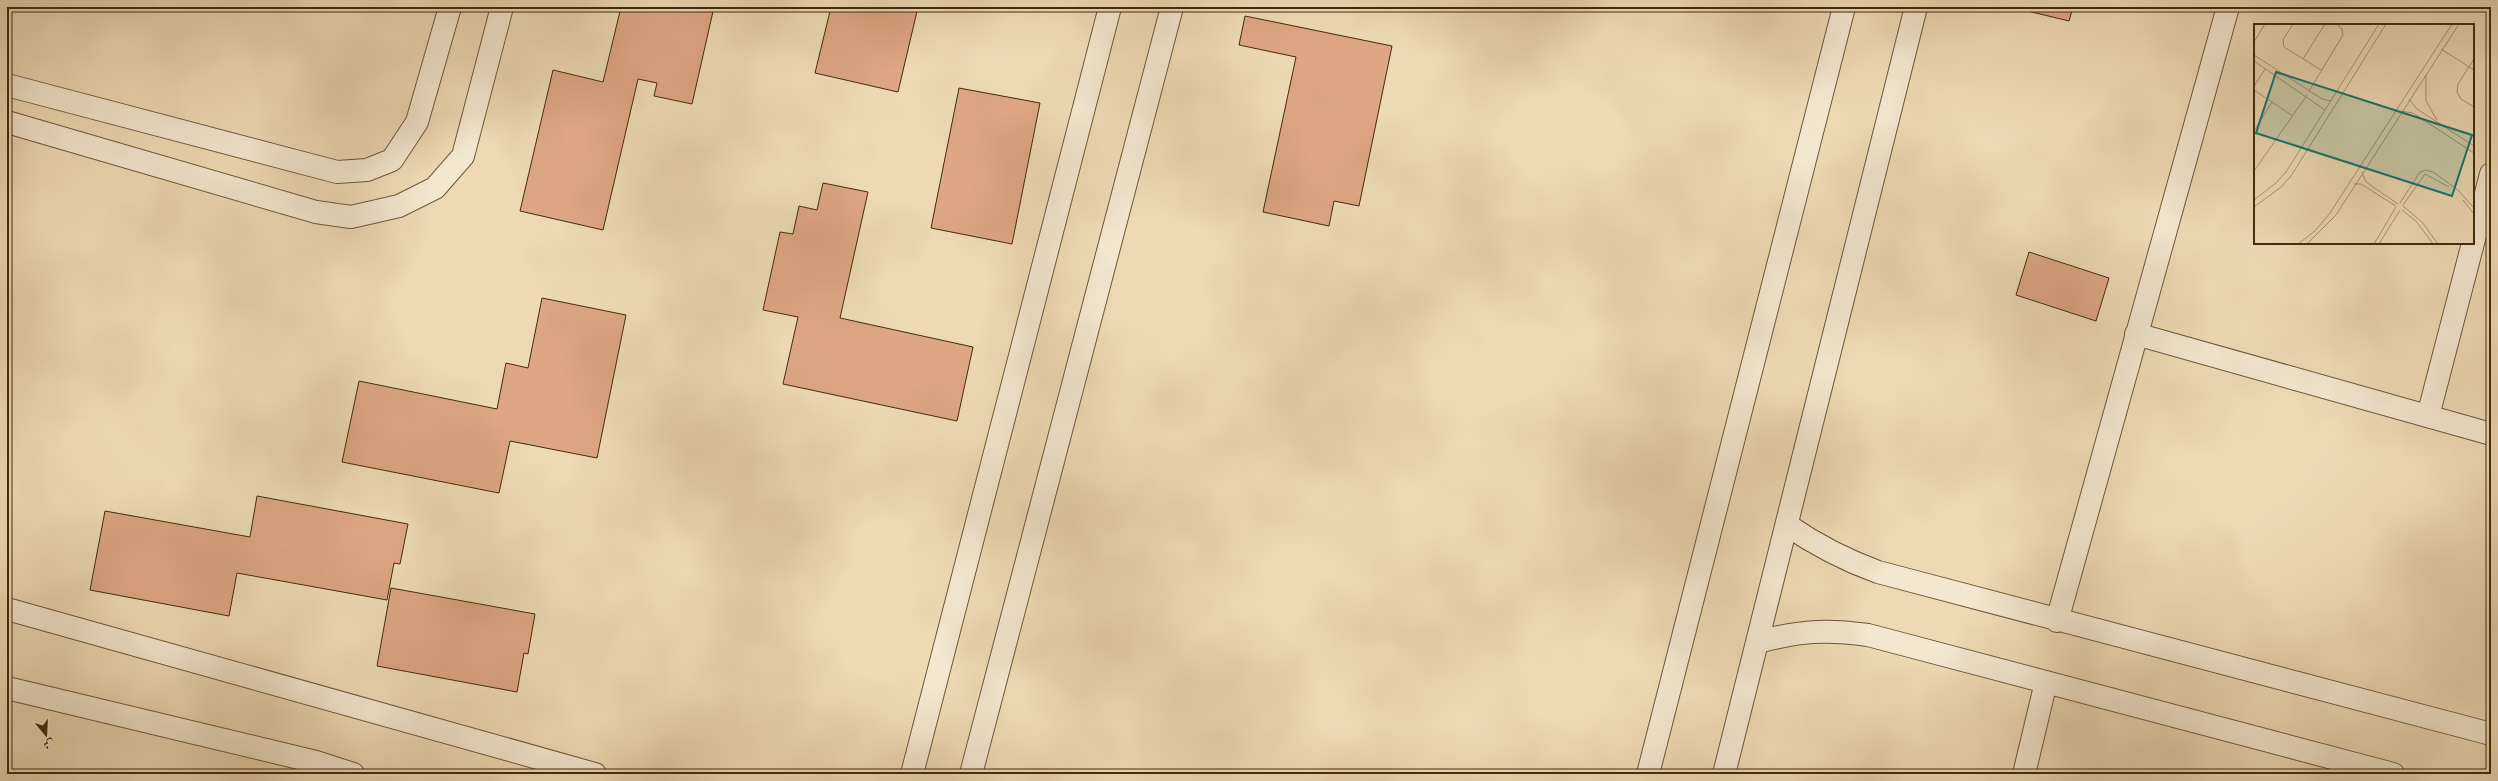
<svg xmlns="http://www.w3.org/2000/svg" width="2498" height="781" viewBox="0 0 2498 781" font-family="'Gentium Book Plus',Amiri,serif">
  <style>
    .building { fill: #dea684; stroke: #412b0e }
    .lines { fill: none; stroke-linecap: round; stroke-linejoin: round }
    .minor-casing { stroke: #6c5738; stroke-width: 24 }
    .minor { stroke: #f3e7cf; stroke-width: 22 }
    .inset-road { fill: none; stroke: #a89472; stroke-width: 1 }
    .view { fill: #0f766e; fill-opacity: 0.15; stroke: #0f766e; stroke-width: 2 }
    .inset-edge { fill: none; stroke: #412b0e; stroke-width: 2 }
  </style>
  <rect width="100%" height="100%" fill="#eddab5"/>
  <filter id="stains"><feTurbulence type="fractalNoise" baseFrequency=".005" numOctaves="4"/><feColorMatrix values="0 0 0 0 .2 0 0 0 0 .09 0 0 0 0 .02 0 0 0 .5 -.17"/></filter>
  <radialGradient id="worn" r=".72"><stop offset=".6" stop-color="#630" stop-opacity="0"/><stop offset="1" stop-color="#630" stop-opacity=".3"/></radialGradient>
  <path class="building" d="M 621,7 L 714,7 L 692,104 L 654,96 L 657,83 L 638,79 L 603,230 L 520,211 L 553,70 L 603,82 Z
    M 831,7 L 918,7 L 898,92 L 815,73 Z
    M 2011,7 L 2073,7 L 2069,21 Z
    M 1245,16 L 1392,46 L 1359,206 L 1334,201 L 1329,226 L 1263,212 L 1296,57 L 1239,45 Z
    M 959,88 L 1040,103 L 1012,244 L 931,228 Z
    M 823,183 L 868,192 L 840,318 L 973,347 L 957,421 L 783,384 L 798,317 L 763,310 L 780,232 L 793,234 L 799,206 L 817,210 Z
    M 2029,252 L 2109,278 L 2096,321 L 2016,295 Z
    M 542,298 L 626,315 L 597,458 L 510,441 L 499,493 L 342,462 L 359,381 L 497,409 L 506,363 L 528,368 Z
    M 257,496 L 408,524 L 400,564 L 394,563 L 387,600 L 237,573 L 229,616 L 90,590 L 105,511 L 250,537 Z
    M 391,588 L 535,614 L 528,654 L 524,653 L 517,692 L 377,666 Z"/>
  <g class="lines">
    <g class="minor-casing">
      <path id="minor" d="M 7,85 L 337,172 L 367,170 L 392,160 L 417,122 L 450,7
        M 7,122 L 316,212 L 351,217 L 399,206 L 435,188 L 463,156 L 502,7
        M 2473,243 L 2491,174
        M 2136,334 L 2491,434
        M 2428,416 L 2473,243
        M 1787,525 C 1816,545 1845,560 1878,572 L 2491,734
        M 7,609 L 595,774
        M 2057,621 L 2228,7
        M 1758,642 C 1800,631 1825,629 1868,635 L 2393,774
        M 7,688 L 316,762 L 353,774
        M 912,774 L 1110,7
        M 971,774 L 1172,7
        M 1648,774 L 1844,7
        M 1724,774 L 1916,7
        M 2024,774 L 2046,682"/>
    </g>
    <use href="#minor" class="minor"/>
  </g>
  <g transform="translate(2254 24)">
    <rect width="220" height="220" fill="#eddab5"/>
    <path class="inset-road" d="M 39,0 L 29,16 L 30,23 L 67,46M 0,18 L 11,0M 187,25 L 220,46M 0,31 L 68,75 L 77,77M 49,35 L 71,0M 220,35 L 204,60 L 203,68 L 207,75 L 220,83M 0,37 L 71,86M 172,51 L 172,77 L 183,96M 0,62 L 11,45M 0,66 L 39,92M 55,67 L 89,11 L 88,5 L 83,0M 155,75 L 163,85 L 220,122M 147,87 L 159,89 L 220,129M 0,107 L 18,78M 0,147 L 53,71M 108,148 L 112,158 L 144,180M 100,160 L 107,160 L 142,182M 0,176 L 22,159 L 32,148 L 125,0M 209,176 L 220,190M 146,179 L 166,148 L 172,146 L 179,148 L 204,166 L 220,184M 149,181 L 171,150 L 195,163M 149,182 L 168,198 L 184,220M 0,183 L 27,163 L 37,152 L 132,0M 148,186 L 162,197 L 179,220M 44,220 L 61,207 L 76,189 L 198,0M 53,220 L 82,191 L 205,0M 120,220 L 142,183M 125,220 L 146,186"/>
    <path class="view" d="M 22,48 L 218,111 L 198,172 L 2,109 Z"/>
    <rect width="220" height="220" class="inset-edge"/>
  </g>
  <rect width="2498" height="781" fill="none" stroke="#eddab5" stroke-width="24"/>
  <rect x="8" y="8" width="2482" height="765" fill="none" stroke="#412b0e" stroke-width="2"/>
  <rect x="12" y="12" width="2474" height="757" fill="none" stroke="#412b0e"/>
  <g transform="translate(46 735) rotate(162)" stroke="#f3e7cf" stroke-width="3" paint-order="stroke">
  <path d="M0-3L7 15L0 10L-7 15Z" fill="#412b0e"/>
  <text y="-6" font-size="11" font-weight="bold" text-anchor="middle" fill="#412b0e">ش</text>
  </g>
  <rect width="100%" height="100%" filter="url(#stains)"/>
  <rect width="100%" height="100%" fill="url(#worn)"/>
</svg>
